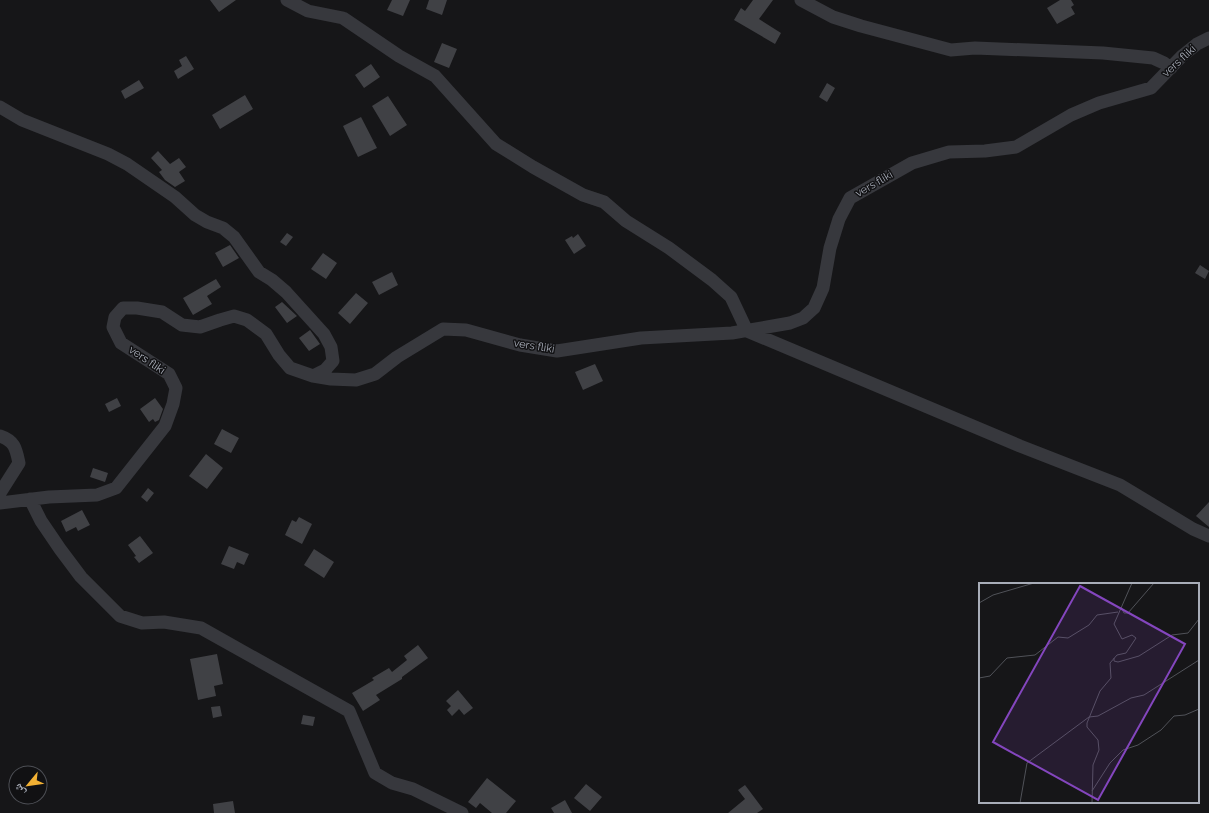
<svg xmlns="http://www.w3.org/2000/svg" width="1209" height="813" viewBox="0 0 1209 813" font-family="Raleway,'Noto Naskh Arabic',sans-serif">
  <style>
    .building { fill: #404145 }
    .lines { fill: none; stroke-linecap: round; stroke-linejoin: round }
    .minor { stroke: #37383d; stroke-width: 13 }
    .labels { text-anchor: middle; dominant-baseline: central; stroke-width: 3; stroke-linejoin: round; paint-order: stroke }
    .street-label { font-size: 11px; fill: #a8adb8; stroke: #111113 }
    .inset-road { fill: none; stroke: #505258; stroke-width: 1 }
    .view { fill: #8446be; fill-opacity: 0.15; stroke: #8446be; stroke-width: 2 }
    .inset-edge { fill: none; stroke: #a8adb8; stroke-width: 2 }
  </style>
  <rect width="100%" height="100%" fill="#161618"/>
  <path class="building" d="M 210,0 L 236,0 L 219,12 Z
    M 392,0 L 410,0 L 403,16 L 387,10 Z
    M 429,0 L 447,0 L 442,15 L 426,9 Z
    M 753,0 L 773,0 L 759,19 L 781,33 L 775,44 L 734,20 L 741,8 L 745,11 Z
    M 1060,0 L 1071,0 L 1074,5 L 1071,7 L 1075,14 L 1057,24 L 1047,8 Z
    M 442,43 L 457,49 L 449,68 L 434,62 Z
    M 186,56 L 194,69 L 178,79 L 174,71 L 182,66 L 179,60 Z
    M 371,64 L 380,77 L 364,88 L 355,75 Z
    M 139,80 L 144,88 L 125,99 L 121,91 Z
    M 827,83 L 835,88 L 827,102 L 819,97 Z
    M 245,95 L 253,109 L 220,129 L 212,115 Z
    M 388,96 L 407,125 L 390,136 L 372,106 Z
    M 361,117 L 377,148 L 358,157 L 343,126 Z
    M 158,151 L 170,164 L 179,158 L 186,167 L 179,172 L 185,181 L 175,187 L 165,180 L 159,172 L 162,170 L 151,158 Z
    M 287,233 L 293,237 L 286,246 L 280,242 Z
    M 578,234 L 586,246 L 574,254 L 565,240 L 572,236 L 573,238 Z
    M 230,245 L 239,258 L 223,267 L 215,253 Z
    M 323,253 L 337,263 L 326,279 L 311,269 Z
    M 1200,265 L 1209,271 L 1205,279 L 1195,273 Z
    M 392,272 L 398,285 L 379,295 L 372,282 Z
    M 216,279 L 221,287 L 207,296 L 212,304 L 193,315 L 183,298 Z
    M 356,293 L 368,303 L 350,324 L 338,313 Z
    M 282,302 L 297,316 L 287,323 L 275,307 Z
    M 310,330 L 320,344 L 309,351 L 299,338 Z
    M 595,364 L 603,381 L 583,390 L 575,372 Z
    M 117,398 L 121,406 L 109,412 L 105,404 Z
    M 155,398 L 163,409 L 159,420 L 155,422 L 153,419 L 149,422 L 140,409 Z
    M 222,429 L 239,438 L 231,453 L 214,444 Z
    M 206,454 L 223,468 L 207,489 L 189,476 Z
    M 93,468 L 108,473 L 105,482 L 90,477 Z
    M 148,488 L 154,493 L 147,502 L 141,497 Z
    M 1209,502 L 1209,527 L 1196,516 Z
    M 82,510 L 90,525 L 78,531 L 76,527 L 66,532 L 61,521 Z
    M 299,517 L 312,524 L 302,544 L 285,535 L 292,520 L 296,522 Z
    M 140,536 L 153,553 L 139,563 L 134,557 L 136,556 L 128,545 Z
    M 229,546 L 249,554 L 244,565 L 237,562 L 234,569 L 221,564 Z
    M 314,549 L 334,562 L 324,578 L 304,565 Z
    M 418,645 L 428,658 L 402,677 L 402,679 L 376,695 L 380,700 L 363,711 L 352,693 L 374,680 L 372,678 L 389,668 L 392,672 L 407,660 L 404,656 Z
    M 217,654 L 223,684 L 214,686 L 216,696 L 198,700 L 190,659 Z
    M 458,690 L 473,708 L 464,715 L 459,709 L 452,716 L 447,710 L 451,706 L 446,701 Z
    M 220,706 L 222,716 L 213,718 L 211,707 Z
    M 303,715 L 315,717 L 313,726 L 301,724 Z
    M 487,778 L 516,801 L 506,813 L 492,813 L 480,803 L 476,808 L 468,802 Z
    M 586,784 L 602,797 L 590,811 L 574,798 Z
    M 745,785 L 763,809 L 757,813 L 728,813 L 745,799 L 738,790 Z
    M 565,800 L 572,813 L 554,813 L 551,808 Z
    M 233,801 L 235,813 L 214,813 L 213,804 Z"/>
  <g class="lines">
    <path class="minor" d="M 287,0 L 308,11 L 343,18 L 399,56 L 435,76 L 496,144 L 533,167 L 583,195 L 604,202 L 626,221 L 669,248 L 712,280 L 731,297 L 747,331 L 1020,446 L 1120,485 L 1193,529 L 1209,536
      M 801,0 L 833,17 L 861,26 L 951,50 L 975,48 L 1103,53 L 1153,58 L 1164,63 L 1171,68
      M 0,107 L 22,120 L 108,154 L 127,164 L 175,197 L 195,215 L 207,222 L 223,228 L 234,237 L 259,272 L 272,280 L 286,292 L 324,334 L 331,347 L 333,361 L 325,370 L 313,376
      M 0,436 C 15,441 16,449 19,463 L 0,493
      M 30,499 L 41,521 L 60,549 L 81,577 L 120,616 L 142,623 L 164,622 L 201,628 L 349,711 L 375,773 L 392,783 L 413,789 L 462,813
      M 0,503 L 49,497 L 97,495 L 116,488 L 165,426 L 173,404 L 176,388 L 169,374 L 121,343 L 113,327 L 115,317 L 123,308 L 137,308 L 162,312 L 182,325 L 200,327 L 220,320 L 234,316 L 247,320 L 266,334 L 279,355 L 290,368 L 313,376 L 331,379 L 356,380 L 375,374 L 397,357 L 443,329 L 466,330 L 520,345 L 557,351 L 641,338 L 732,333 L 790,323 L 803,318 L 814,308 L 823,288 L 830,248 L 839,219 L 850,198 L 912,163 L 949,152 L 985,151 L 1016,147 L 1071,115 L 1099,103 L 1151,88 L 1182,56 L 1197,44 L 1209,38"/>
  </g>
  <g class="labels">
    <g class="street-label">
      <text transform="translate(1179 61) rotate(-43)">vers fliki</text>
      <text transform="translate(874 184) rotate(-30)">vers fliki</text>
      <text transform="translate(534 346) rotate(9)">vers fliki</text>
      <text transform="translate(147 360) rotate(34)">vers fliki</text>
    </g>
  </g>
  <g transform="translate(979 583)">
    <rect width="220" height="220" fill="#161618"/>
    <path class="inset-road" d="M 0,20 L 14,12 L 55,0M 142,24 L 145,30 L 149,30 L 175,0M 135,75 L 135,78 L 139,79 L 160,73 L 193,52 L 209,50 L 220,36M 0,95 L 11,93 L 28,75 L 56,72 L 79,54 L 89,55 L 110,42 L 118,32 L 139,29M 113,208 L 131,180 L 144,167 L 159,162 L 182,147 L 195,133 L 206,132 L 220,126M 41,220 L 48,180 L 110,134 L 119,133 L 152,115 L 165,112 L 220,77M 113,220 L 114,182 L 120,167 L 119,157 L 108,144 L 108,140 L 121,108 L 132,95 L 131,80 L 138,72 L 147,70 L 157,55 L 153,52 L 143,56 L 135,41 L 153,0"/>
    <path class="view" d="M 101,3 L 206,61 L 119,217 L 14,159 Z"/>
    <rect width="220" height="220" class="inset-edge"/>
  </g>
  <g transform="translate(28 785) rotate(241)"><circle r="19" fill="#111113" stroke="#4d4f55"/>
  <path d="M0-3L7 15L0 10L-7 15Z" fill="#f2b134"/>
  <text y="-6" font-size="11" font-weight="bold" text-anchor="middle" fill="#a8adb8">ش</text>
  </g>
</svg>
